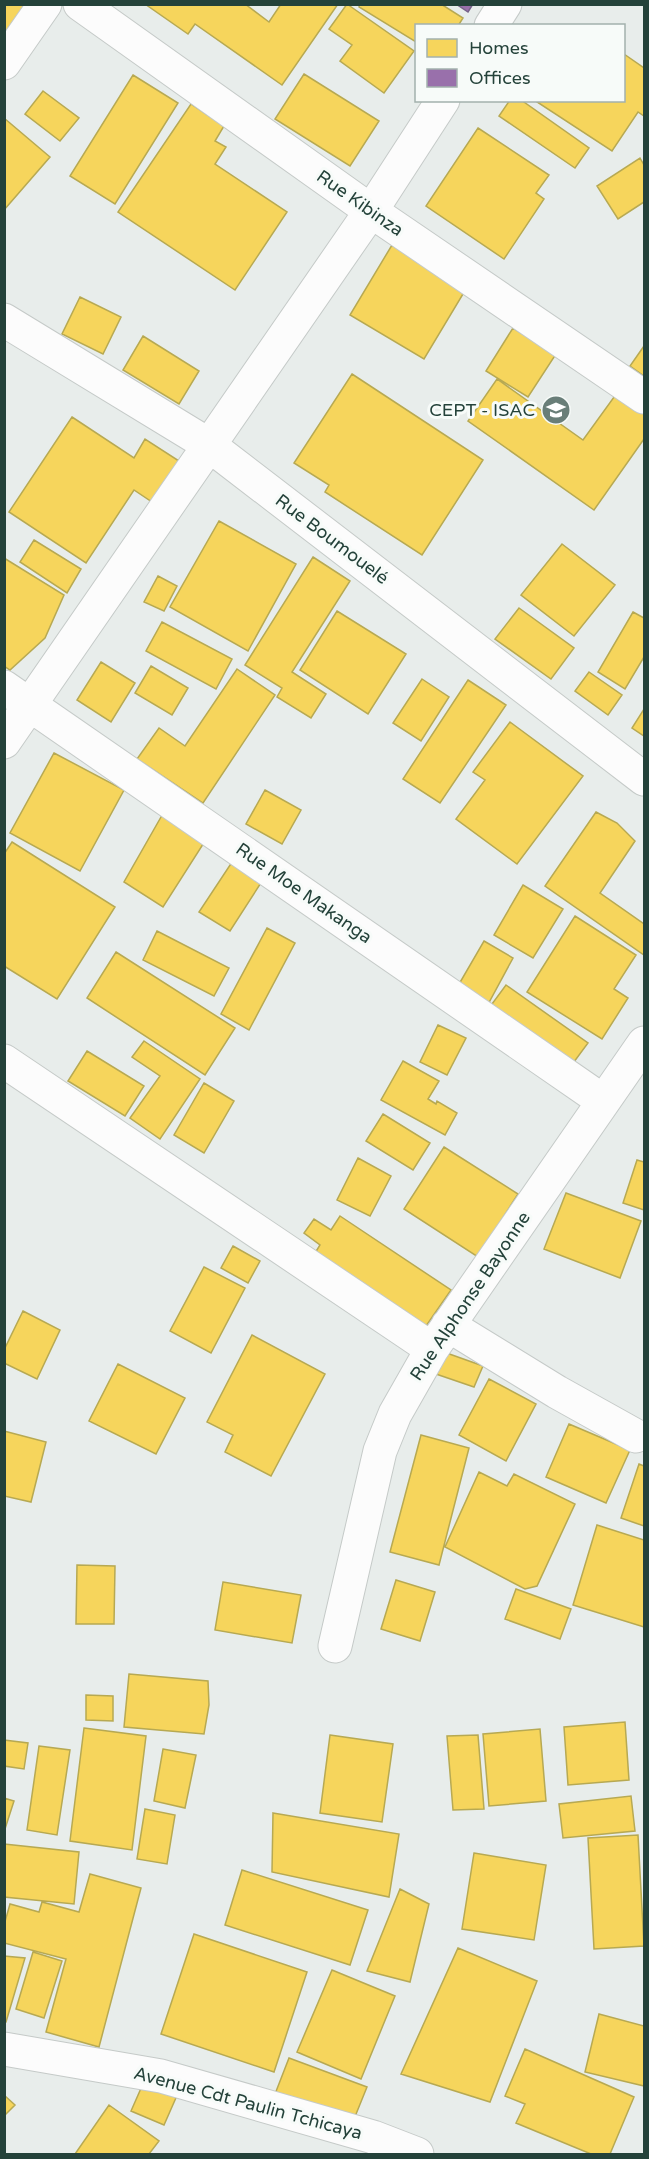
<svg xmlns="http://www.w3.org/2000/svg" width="649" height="2159" viewBox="0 0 649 2159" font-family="'Varela Round',sans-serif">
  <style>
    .homes { fill: #f6d55c; stroke: #b7a952; stroke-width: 1.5 }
    .offices { fill: #9970ab; stroke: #766289; stroke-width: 1.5 }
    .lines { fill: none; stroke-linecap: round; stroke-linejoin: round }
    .minor-casing { stroke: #c5cac8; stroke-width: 35 }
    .minor { stroke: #fcfcfc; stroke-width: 33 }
    .labels { text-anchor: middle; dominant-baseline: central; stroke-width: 6; stroke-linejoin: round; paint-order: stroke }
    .street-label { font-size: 18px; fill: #24423a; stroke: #f7fbf9 }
    .poi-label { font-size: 18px; fill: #24423a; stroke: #f7fbf9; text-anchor: end }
  </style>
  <rect width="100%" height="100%" fill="#e8edeb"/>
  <path class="homes" d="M 4,4 L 32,4 L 4,34 Z
    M 145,4 L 245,4 L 269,22 L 281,4 L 338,4 L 282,85 L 195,24 L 188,34 Z
    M 347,4 L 414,51 L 384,93 L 340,61 L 352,45 L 329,29 Z
    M 360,4 L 441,4 L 463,18 L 458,26 L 416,26 L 416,42 L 359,7 Z
    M 624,54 L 644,68 L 644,116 L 638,112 L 612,151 L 534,100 L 624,100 Z
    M 304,74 L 379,121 L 350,166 L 275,119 Z
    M 133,75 L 178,103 L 115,204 L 70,176 Z
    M 43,91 L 79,118 L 60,141 L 25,114 Z
    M 510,100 L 521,100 L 589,148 L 575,168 L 499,116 Z
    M 191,104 L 224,126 L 215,141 L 226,147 L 215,164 L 287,212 L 235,290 L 118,212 Z
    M 4,118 L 50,157 L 4,210 Z
    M 478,128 L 549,175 L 536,193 L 544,199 L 504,259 L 426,206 Z
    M 640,158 L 644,165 L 644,202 L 618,219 L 597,186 Z
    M 392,245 L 466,289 L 424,359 L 350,315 Z
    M 80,297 L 121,317 L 103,354 L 62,334 Z
    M 513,328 L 556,354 L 528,397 L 486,371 Z
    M 143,336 L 199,371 L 179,404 L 123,370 Z
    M 644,346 L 644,376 L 630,366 Z
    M 352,374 L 483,460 L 422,555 L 325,492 L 329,485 L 294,463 Z
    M 497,379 L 583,440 L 622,386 L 644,402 L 644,439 L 594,510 L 468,421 Z
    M 72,417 L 134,458 L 145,439 L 179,461 L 152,502 L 134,490 L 86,563 L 9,512 Z
    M 219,521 L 296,564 L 248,651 L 170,607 Z
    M 34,540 L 81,569 L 67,593 L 20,562 Z
    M 562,544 L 615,585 L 574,636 L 521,595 Z
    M 313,557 L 350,581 L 292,672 L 326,694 L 311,718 L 277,697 L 282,688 L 245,665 Z
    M 4,558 L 64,595 L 45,638 L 10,670 L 4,666 Z
    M 158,576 L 177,586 L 164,611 L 144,602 Z
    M 519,608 L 574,648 L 551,679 L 495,639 Z
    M 337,611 L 406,654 L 368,714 L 300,670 Z
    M 633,612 L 644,618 L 644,657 L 625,689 L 598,672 Z
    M 162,622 L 232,659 L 216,689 L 146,651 Z
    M 101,662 L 135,683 L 111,722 L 77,700 Z
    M 151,666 L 188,688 L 172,715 L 135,693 Z
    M 237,669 L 275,695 L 203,803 L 137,759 L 159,728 L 185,746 Z
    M 589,672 L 622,695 L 608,715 L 575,691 Z
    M 422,679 L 449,697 L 421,741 L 393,723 Z
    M 468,680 L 506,705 L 440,803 L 403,779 Z
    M 644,709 L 644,736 L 632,728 Z
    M 510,722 L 583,776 L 517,864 L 456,819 L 485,780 L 473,772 Z
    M 54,753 L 124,790 L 80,871 L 10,833 Z
    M 265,790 L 301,810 L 282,844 L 246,824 Z
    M 165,810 L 207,838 L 163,907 L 124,882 Z
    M 596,812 L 617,823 L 635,841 L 600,893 L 644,924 L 644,955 L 545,886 Z
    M 12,842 L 115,907 L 57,999 L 4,966 L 4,854 Z
    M 236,856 L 266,875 L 230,931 L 199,912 Z
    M 523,885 L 563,909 L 533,958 L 494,935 Z
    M 575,916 L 636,955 L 614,989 L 628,998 L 602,1039 L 527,992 Z
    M 267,928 L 295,943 L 249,1030 L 221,1014 Z
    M 157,931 L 229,968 L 214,996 L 143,960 Z
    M 484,941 L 513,958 L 486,1008 L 455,991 Z
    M 116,952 L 235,1028 L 205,1075 L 87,998 Z
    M 506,985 L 588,1043 L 571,1066 L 489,1008 Z
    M 438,1025 L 466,1038 L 447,1075 L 420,1062 Z
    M 144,1041 L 200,1079 L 160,1139 L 130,1118 L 160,1076 L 132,1057 Z
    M 87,1051 L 144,1086 L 125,1116 L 68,1081 Z
    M 403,1061 L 439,1081 L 428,1099 L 436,1104 L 437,1101 L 457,1113 L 445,1135 L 381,1100 Z
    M 204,1083 L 234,1101 L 204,1153 L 174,1135 Z
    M 383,1114 L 430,1143 L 413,1170 L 366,1141 Z
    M 444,1147 L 518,1194 L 478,1257 L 404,1209 Z
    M 358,1158 L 391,1176 L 370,1216 L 337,1200 Z
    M 637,1160 L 644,1162 L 644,1210 L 623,1203 Z
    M 566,1193 L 641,1221 L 620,1278 L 544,1249 Z
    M 340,1216 L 451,1290 L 426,1326 L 315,1253 L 320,1245 L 304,1233 L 314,1219 L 331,1230 Z
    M 233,1246 L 260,1261 L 248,1283 L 221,1268 Z
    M 204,1267 L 245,1288 L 211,1353 L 170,1331 Z
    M 23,1311 L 60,1330 L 37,1379 L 4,1363 L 4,1350 Z
    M 252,1335 L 325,1374 L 271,1476 L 225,1452 L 233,1435 L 207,1422 Z
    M 441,1351 L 483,1366 L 474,1387 L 433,1373 Z
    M 118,1364 L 185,1398 L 156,1454 L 89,1421 Z
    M 489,1379 L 536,1404 L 506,1461 L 459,1435 Z
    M 569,1424 L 630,1450 L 606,1503 L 546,1477 Z
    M 4,1431 L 46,1442 L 31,1502 L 4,1496 Z
    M 421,1435 L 469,1448 L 439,1565 L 390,1552 Z
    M 639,1464 L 644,1466 L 644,1526 L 621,1518 Z
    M 479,1472 L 507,1486 L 514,1474 L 575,1504 L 537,1586 L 525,1589 L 445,1547 Z
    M 597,1525 L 644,1540 L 644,1627 L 573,1605 Z
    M 77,1565 L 115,1566 L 114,1624 L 76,1624 Z
    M 396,1580 L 435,1592 L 420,1641 L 381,1629 Z
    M 223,1582 L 301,1595 L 292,1643 L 215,1630 Z
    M 516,1589 L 571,1609 L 560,1639 L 505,1619 Z
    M 129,1674 L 208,1681 L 209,1705 L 204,1734 L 124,1727 Z
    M 86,1695 L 113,1696 L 113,1721 L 86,1720 Z
    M 625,1722 L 629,1780 L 568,1785 L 564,1727 Z
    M 84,1728 L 146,1736 L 132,1850 L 70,1841 Z
    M 540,1729 L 546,1801 L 489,1806 L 483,1734 Z
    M 330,1735 L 393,1744 L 382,1822 L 320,1813 Z
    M 478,1735 L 484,1809 L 453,1810 L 447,1736 Z
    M 4,1740 L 28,1743 L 24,1769 L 4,1766 Z
    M 39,1746 L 70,1750 L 57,1835 L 27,1830 Z
    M 163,1749 L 196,1755 L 185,1808 L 154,1801 Z
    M 631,1796 L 635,1831 L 563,1838 L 559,1804 Z
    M 4,1798 L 14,1801 L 4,1832 Z
    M 145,1809 L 175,1815 L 167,1864 L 137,1859 Z
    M 273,1813 L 399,1834 L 389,1897 L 272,1872 Z
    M 638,1835 L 644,1946 L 594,1949 L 588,1838 Z
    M 4,1844 L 79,1852 L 74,1904 L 4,1897 Z
    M 474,1853 L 546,1865 L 534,1940 L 462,1929 Z
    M 242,1870 L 368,1910 L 350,1965 L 225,1925 Z
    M 90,1874 L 141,1888 L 99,2047 L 46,2032 L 66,1959 L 4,1943 L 4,1925 L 10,1904 L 39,1912 L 42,1902 L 79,1912 Z
    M 400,1889 L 429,1904 L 410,1982 L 367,1971 Z
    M 194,1934 L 307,1972 L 274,2072 L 161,2034 Z
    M 458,1948 L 537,1981 L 490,2102 L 401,2074 Z
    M 33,1952 L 62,1961 L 44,2018 L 16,2009 Z
    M 4,1956 L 25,1958 L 6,2022 L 4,2022 Z
    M 332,1970 L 395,1996 L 361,2079 L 297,2052 Z
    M 599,2014 L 644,2026 L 644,2086 L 585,2072 Z
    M 525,2049 L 634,2097 L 610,2154 L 591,2154 L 516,2123 L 525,2104 L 505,2096 Z
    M 289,2058 L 367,2087 L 352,2124 L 275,2094 Z
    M 146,2077 L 179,2091 L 164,2125 L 131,2111 Z
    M 4,2095 L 15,2105 L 4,2116 Z
    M 109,2105 L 159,2141 L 149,2154 L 75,2154 Z"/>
  <path class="offices" d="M 456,4 L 473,4 L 468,12 Z"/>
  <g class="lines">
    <g class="minor-casing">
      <path id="minor" d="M 80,4 L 371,211 L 644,397
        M 491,26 L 505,4
        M 4,63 L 45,4
        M 4,320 L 209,445 L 644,779
        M 4,687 L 603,1101
        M 4,742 L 371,211 L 443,100
        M 4,1061 L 432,1349
        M 448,1325 L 557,1392 L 636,1436
        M 335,1646 L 380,1451 L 395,1414 L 432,1349 L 644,1043
        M 4,2049 L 161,2076 L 373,2137 L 417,2154"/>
    </g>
    <use href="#minor" class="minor"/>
  </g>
  <defs>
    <g id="school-disc" transform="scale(1.5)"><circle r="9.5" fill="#697e78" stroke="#f7fbf9"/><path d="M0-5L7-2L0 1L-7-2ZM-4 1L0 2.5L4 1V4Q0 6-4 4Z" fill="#fff"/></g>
  </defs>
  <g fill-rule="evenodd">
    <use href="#school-disc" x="556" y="410"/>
  </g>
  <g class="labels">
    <g class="street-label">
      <text transform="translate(360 203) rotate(35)">Rue Kibinza</text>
      <text transform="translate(332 539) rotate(37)">Rue Boumouelé</text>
      <text transform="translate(304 893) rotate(35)">Rue Moe Makanga</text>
      <text transform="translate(470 1296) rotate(-56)">Rue Alphonse Bayonne</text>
      <text transform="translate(248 2103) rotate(15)">Avenue Cdt Paulin Tchicaya</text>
    </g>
    <g class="poi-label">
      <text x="535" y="410">CEPT - ISAC</text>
    </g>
  </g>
  <rect width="649" height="2159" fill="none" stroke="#24423a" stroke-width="12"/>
  <rect x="415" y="24" width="210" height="78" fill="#f7fbf9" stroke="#a3b1ad" stroke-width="1.5"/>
  <rect x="427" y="39" width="30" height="18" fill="#f6d55c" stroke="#a3b1ad" stroke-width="1.5"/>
  <text x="469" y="54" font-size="18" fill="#24423a">Homes</text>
  <rect x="427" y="69" width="30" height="18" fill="#9970ab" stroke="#a3b1ad" stroke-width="1.5"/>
  <text x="469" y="84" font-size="18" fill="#24423a">Offices</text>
</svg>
